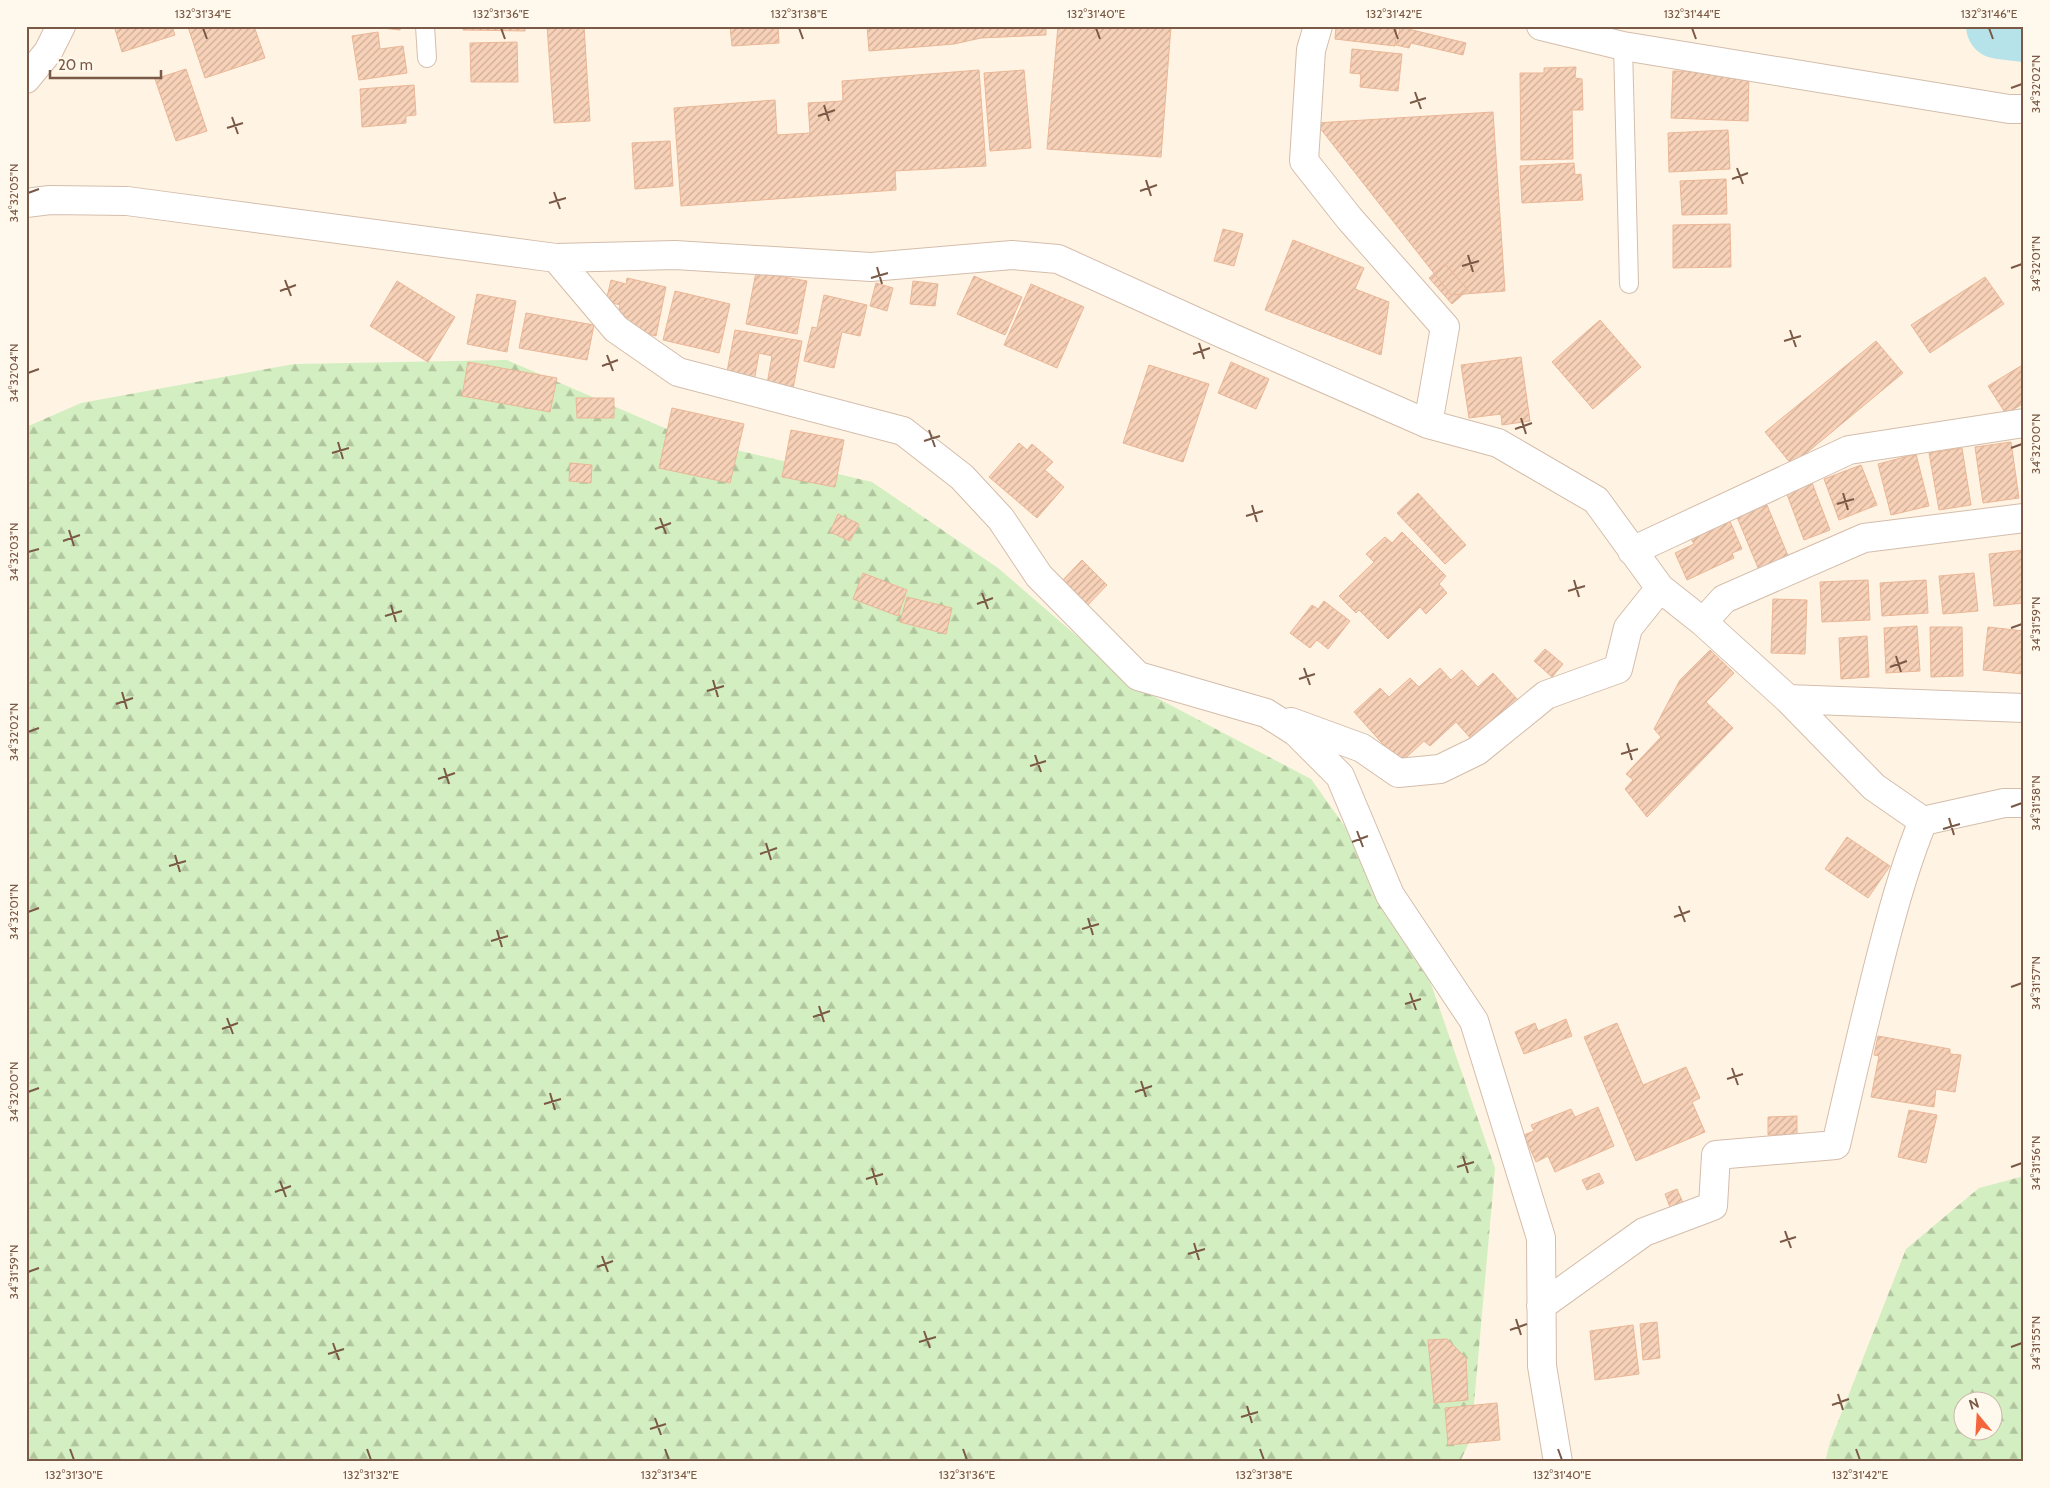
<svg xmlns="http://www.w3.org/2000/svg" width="2050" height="1488" viewBox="0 0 2050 1488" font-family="Cabin,sans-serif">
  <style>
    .forest { fill: url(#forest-firs); fill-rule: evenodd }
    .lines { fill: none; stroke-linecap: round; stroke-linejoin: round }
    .river { stroke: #b6e3ea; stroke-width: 66 }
    .building { fill: url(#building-hatch); stroke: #ebb797 }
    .lane-casing { stroke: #d4bdab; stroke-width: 20 }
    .street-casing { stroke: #d4bdab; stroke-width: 30 }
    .secondary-casing { stroke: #d7bda8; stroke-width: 30 }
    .lane { stroke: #fff; stroke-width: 18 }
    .street { stroke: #fff; stroke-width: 28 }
    .secondary { stroke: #fff; stroke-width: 28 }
    .ticks { fill: none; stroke: #7a5946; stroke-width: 2 }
    .neatline { fill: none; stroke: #7a5946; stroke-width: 2 }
    .ticks-label { font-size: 12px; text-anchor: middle; fill: #7a5946 }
  </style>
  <defs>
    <pattern id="forest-firs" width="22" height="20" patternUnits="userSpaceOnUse" patternTransform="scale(1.25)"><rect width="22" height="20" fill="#d3eec0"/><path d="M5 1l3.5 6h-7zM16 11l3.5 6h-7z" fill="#b0c49e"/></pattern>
    <pattern id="building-hatch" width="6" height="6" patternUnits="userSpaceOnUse" patternTransform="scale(1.25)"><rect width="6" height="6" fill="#f7d1b8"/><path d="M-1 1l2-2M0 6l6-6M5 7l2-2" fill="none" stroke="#cdad97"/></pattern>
  </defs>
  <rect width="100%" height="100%" fill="#fff4e4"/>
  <path class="forest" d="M 507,360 L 690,439 L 872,482 L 998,568 L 1136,687 L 1311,779 L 1406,912 L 1495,1168 L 1471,1438 L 1460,1462 L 26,1462 L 26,427 L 81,403 L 294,364 Z
    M 2024,1176 L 2024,1462 L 1825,1462 L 1830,1442 L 1906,1249 L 1979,1188 ZM 1962,1400 L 1992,1400 L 1992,1430 L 1962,1430 Z"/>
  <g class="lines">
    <path class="river" d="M 1999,26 L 2024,29"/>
  </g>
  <path class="building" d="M 114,26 L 172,26 L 175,35 L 122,52 Z
    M 254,26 L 265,58 L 205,78 L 188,27 Z
    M 364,26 L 401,26 L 400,30 Z
    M 463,26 L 525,26 L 525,31 L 463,30 Z
    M 547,26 L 584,26 L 590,121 L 554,123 Z
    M 730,26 L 778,26 L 779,43 L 732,46 Z
    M 867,26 L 1046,26 L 1046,35 L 981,38 L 954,44 L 869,51 Z
    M 1058,26 L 1171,26 L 1161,157 L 1047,149 Z
    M 1336,26 L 1397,28 L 1395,46 L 1335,39 Z
    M 1400,27 L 1466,43 L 1463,55 L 1411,43 L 1409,48 L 1396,45 Z
    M 378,32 L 380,49 L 403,46 L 407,73 L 359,80 L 352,36 Z
    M 517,42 L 518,82 L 471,82 L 470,43 Z
    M 1352,49 L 1402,54 L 1398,91 L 1360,87 L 1361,74 L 1350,73 Z
    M 1576,67 L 1575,78 L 1582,79 L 1583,110 L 1572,110 L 1573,159 L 1521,160 L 1520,73 L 1544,73 L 1544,68 Z
    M 186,69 L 207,131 L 176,141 L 155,79 Z
    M 979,70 L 986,166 L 895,171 L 896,190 L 681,206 L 674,108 L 775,100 L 777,135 L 810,133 L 808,103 L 843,101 L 842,81 Z
    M 1024,70 L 1031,148 L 990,151 L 984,73 Z
    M 1673,71 L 1749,72 L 1748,121 L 1671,118 Z
    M 414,85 L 416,115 L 406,116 L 406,123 L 362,127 L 360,89 Z
    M 1493,112 L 1505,291 L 1451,295 L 1316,123 Z
    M 1728,130 L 1730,169 L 1669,172 L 1668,133 Z
    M 670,141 L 673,186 L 635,189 L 632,143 Z
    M 1574,163 L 1575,175 L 1581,174 L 1583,200 L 1522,203 L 1520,166 Z
    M 1726,179 L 1727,214 L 1682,215 L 1680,181 Z
    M 1730,224 L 1731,267 L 1673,268 L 1673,225 Z
    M 1223,229 L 1243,234 L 1234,266 L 1214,261 Z
    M 1293,240 L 1364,268 L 1355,289 L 1389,302 L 1381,355 L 1265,310 Z
    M 1445,264 L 1468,290 L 1452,304 L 1429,278 Z
    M 756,272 L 807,281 L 797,334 L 746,324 Z
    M 974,276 L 1022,297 L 1005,335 L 957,314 Z
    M 1985,277 L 2004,304 L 1930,353 L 1911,325 Z
    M 627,278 L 666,287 L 656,336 L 631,330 L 626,324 L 627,317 L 618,315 L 620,305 L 606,301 L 611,280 L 626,284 Z
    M 397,281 L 455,317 L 428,362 L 370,326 Z
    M 913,281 L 938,284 L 935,306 L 910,304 Z
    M 876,283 L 893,288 L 887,311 L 870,306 Z
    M 1031,284 L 1084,307 L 1057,368 L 1004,345 Z
    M 675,291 L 730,304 L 719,353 L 663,340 Z
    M 477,294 L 516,301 L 507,352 L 467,344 Z
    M 824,295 L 867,305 L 860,336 L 842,332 L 834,368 L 804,361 L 812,327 L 817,328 Z
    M 526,313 L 594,325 L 587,360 L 519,348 Z
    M 1600,320 L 1641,367 L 1593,409 L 1552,362 Z
    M 735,330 L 802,341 L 793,389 L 767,384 L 772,356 L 759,353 L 754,382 L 726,377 Z
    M 1876,341 L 1903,373 L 1792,465 L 1765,432 Z
    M 1521,357 L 1530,421 L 1502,425 L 1501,414 L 1469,418 L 1461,365 Z
    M 468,362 L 557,378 L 550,412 L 462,396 Z
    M 1231,362 L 1269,379 L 1256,409 L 1218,393 Z
    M 2024,364 L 2024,403 L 2006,414 L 1988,386 Z
    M 1149,365 L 1209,384 L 1183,462 L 1123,443 Z
    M 576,398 L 614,398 L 614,418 L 577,418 Z
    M 672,408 L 744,424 L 730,483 L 659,468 Z
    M 791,430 L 844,440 L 835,487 L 782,477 Z
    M 2011,442 L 2019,498 L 1983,503 L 1975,447 Z
    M 1019,443 L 1027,450 L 1032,444 L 1053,462 L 1045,470 L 1064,487 L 1037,518 L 989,477 Z
    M 1962,448 L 1971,505 L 1939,510 L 1929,453 Z
    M 1916,454 L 1929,506 L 1891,515 L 1878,464 Z
    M 570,463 L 592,465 L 591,483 L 569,481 Z
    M 1861,465 L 1877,505 L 1839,520 L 1824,479 Z
    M 1811,480 L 1830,530 L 1804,540 L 1785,489 Z
    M 1418,493 L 1466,545 L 1445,564 L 1397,513 Z
    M 1767,505 L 1791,563 L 1761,575 L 1737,517 Z
    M 838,514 L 859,524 L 850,541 L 830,532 Z
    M 1729,519 L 1742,549 L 1732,553 L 1734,558 L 1687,580 L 1675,553 L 1694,544 L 1691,539 L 1714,529 L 1712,527 Z
    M 1402,532 L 1446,576 L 1439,584 L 1447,593 L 1426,614 L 1420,607 L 1388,639 L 1359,610 L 1356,613 L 1339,596 L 1374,562 L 1366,554 L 1385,537 L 1392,543 Z
    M 2024,550 L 2024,603 L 1994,606 L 1989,554 Z
    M 1082,560 L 1107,585 L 1084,609 L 1059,584 Z
    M 863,573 L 907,590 L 898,616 L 853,599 Z
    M 1974,573 L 1978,611 L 1943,614 L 1939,576 Z
    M 1868,580 L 1870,620 L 1822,622 L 1820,582 Z
    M 1926,580 L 1928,613 L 1882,616 L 1880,583 Z
    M 907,597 L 952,608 L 946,634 L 900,622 Z
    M 1773,599 L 1807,600 L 1805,654 L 1771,653 Z
    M 1324,601 L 1350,621 L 1328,649 L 1317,640 L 1310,648 L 1290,633 L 1312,605 L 1318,609 Z
    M 1917,626 L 1920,671 L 1886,673 L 1884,628 Z
    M 1930,627 L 1962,627 L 1963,676 L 1931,677 Z
    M 1988,627 L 2024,631 L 2023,674 L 1983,670 Z
    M 1867,636 L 1869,677 L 1841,679 L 1839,638 Z
    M 1545,649 L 1563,664 L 1552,677 L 1534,661 Z
    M 1710,650 L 1734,673 L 1706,702 L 1733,728 L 1647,817 L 1625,789 L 1633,780 L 1626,774 L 1661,737 L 1654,729 L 1680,680 Z
    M 1440,668 L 1451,680 L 1462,670 L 1478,687 L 1493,673 L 1518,700 L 1473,741 L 1456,722 L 1430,746 L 1424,741 L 1400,763 L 1354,712 L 1380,688 L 1389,697 L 1410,678 L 1419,687 Z
    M 1847,837 L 1890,866 L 1868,898 L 1825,869 Z
    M 1566,1019 L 1572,1036 L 1524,1054 L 1515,1032 L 1535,1023 L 1538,1031 Z
    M 1617,1023 L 1643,1085 L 1686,1067 L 1700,1098 L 1692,1102 L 1705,1132 L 1636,1161 L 1584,1037 Z
    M 1878,1036 L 1950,1049 L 1950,1054 L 1961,1055 L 1955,1092 L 1936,1089 L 1934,1107 L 1871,1097 L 1879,1056 L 1874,1055 Z
    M 1598,1107 L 1614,1146 L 1555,1172 L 1548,1156 L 1536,1162 L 1524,1135 L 1534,1131 L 1531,1125 L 1571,1109 L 1575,1117 Z
    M 1909,1110 L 1937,1115 L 1926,1163 L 1898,1157 Z
    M 1797,1116 L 1797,1134 L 1768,1135 L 1768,1117 Z
    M 1599,1173 L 1604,1183 L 1587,1190 L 1582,1180 Z
    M 1677,1189 L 1687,1212 L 1674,1218 L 1665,1194 Z
    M 1657,1322 L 1660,1358 L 1643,1360 L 1640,1324 Z
    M 1633,1325 L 1639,1374 L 1595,1380 L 1590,1331 Z
    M 1447,1339 L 1466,1358 L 1468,1400 L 1434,1403 L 1428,1340 Z
    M 1497,1403 L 1500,1440 L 1448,1445 L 1445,1408 Z"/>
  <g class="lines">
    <g class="lane-casing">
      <path id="lane" d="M 425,26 L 427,58
        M 1623,46 L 1629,284"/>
    </g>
    <g class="street-casing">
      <path id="street" d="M 1318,26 L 1311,50 L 1304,161 L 1349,218 L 1445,327 L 1428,424
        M 1541,26 L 1623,46 L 2009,109 L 2024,109
        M 26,203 L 50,200 L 127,201 L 556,258 L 675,255 L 871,267 L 1012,255 L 1058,259 L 1221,333 L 1428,424 L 1498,443 L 1596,500 L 1660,588 L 1703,622 L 1788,699 L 1874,787 L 1923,821 L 2004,803 L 2024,803
        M 556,258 L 616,329 L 678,372 L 903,431 L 962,477 L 1001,519 L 1039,576 L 1138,676 L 1266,713 L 1296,732 L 1340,776 L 1390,895 L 1474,1021 L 1541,1238 L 1542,1366 L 1558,1462
        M 1632,551 L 1849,450 L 2024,423
        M 1703,622 L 1724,599 L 1864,538 L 2024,518
        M 1788,699 L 2024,708
        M 1291,722 L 1362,748 L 1398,773 L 1440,769 L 1477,751 L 1546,695 L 1618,669 L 1628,628 L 1660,588
        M 1541,1306 L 1644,1232 L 1713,1206 L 1716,1155 L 1836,1145 C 1851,1079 1866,1014 1883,948 C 1894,905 1906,862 1923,821"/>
    </g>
    <g class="secondary-casing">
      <path id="secondary" d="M 26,79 L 48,52 L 61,26"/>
    </g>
    <use href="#lane" class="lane"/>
    <use href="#street" class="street"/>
    <use href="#secondary" class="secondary"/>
  </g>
  <path class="ticks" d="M 203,28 L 207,39M 501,28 L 505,39M 799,28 L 803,39M 1096,28 L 1100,39M 1394,28 L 1398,39M 1692,28 L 1696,39M 1989,28 L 1993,39M 2011,88 L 2022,84M 1415,92 L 1421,109M 1410,103 L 1426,98M 824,105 L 829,121M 818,116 L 835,110M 232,117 L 238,134M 227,128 L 243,123M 1737,168 L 1743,184M 1732,179 L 1748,173M 1146,180 L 1151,196M 1140,191 L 1157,185M 554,192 L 560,209M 28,193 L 39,189M 549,203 L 566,198M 1468,255 L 1473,272M 1462,266 L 1479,261M 877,267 L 882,284M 2011,268 L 2022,264M 871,278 L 888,273M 285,280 L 291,296M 280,291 L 296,285M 1790,330 L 1796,347M 1784,341 L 1801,336M 1199,343 L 1204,359M 1193,354 L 1210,348M 607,355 L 613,371M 602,366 L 618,360M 28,373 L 39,369M 1521,418 L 1526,434M 1515,429 L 1532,423M 929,430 L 935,447M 924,441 L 940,436M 338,442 L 343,459M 2011,448 L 2022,444M 332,453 L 349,448M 1843,493 L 1848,510M 1837,504 L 1854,499M 1252,505 L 1257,522M 1246,516 L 1263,511M 660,518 L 666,534M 655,529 L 671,523M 69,530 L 74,546M 63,541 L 80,535M 28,552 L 39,549M 1574,580 L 1579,597M 1568,591 L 1585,586M 982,593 L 988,609M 977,604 L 993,598M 391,605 L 396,622M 385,616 L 402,611M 2011,628 L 2022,624M 1896,656 L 1901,672M 1890,667 L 1907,661M 1304,668 L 1310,685M 1299,679 L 1315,674M 713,680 L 718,697M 707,691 L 724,686M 122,692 L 127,709M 116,704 L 133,698M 28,732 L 39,728M 1627,743 L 1632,760M 1621,754 L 1638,749M 1035,755 L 1041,772M 1030,766 L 1046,761M 444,768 L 449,784M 438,779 L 455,773M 2011,807 L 2022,803M 1949,818 L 1954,835M 1943,829 L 1960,824M 1357,831 L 1363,847M 1352,842 L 1368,836M 766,843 L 771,860M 760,854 L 777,848M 175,855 L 180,872M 169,866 L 186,861M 1679,906 L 1685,922M 28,912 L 39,908M 1674,917 L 1690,911M 1088,918 L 1093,935M 1082,929 L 1099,924M 497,930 L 502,947M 491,941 L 508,936M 2011,987 L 2022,983M 1410,993 L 1416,1010M 1405,1004 L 1421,999M 819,1006 L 824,1022M 813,1017 L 830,1011M 227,1018 L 233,1034M 222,1029 L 238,1023M 1732,1068 L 1738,1085M 1727,1079 L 1743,1074M 1141,1081 L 1146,1097M 28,1092 L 39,1088M 1135,1092 L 1152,1086M 550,1093 L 555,1110M 544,1104 L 561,1099M 1463,1156 L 1468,1173M 1457,1167 L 1474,1162M 2011,1167 L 2022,1163M 872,1168 L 877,1185M 866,1179 L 883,1174M 280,1181 L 286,1197M 275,1192 L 291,1186M 1785,1231 L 1791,1248M 1780,1242 L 1796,1237M 1194,1243 L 1199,1260M 1188,1254 L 1205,1249M 602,1256 L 608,1272M 597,1267 L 613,1261M 28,1272 L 39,1268M 1516,1319 L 1521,1335M 1510,1330 L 1527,1324M 924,1331 L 930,1348M 919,1342 L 936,1337M 333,1343 L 339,1360M 2011,1347 L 2022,1343M 328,1354 L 344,1349M 1838,1394 L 1843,1410M 1832,1405 L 1849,1399M 1247,1406 L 1252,1423M 1241,1417 L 1258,1412M 655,1418 L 661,1435M 650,1429 L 666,1424M 70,1449 L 74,1460M 367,1449 L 371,1460M 665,1449 L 669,1460M 963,1449 L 967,1460M 1260,1449 L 1264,1460M 1558,1449 L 1562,1460M 1856,1449 L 1860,1460"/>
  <rect width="2050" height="1488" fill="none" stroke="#fff8ec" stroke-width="55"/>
  <g transform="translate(1978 1416) rotate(342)"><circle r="24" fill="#fff8ec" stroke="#cab8aa"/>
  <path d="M0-4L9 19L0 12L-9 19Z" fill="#f5653c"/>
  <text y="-8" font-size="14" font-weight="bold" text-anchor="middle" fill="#7a5946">N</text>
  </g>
  <path d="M50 70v8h111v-8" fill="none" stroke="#7a5946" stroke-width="2.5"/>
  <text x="58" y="70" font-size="15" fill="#7a5946" stroke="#fff8ec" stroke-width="4" paint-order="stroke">20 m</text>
  <rect x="28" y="28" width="1994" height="1432" class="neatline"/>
  <g class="ticks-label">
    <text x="203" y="18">132°31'34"E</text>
    <text x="501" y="18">132°31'36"E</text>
    <text x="799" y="18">132°31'38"E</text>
    <text x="1096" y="18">132°31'40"E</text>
    <text x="1394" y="18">132°31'42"E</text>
    <text x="1692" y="18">132°31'44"E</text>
    <text x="1989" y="18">132°31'46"E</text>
    <text transform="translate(2036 84) rotate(-90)" y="4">34°32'02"N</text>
    <text transform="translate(14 193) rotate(-90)" y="4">34°32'05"N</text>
    <text transform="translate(2036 264) rotate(-90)" y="4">34°32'01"N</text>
    <text transform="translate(14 373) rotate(-90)" y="4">34°32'04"N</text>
    <text transform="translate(2036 444) rotate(-90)" y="4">34°32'00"N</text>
    <text transform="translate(14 552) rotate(-90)" y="4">34°32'03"N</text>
    <text transform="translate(2036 624) rotate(-90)" y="4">34°31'59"N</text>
    <text transform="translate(14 732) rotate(-90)" y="4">34°32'02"N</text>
    <text transform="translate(2036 803) rotate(-90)" y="4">34°31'58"N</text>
    <text transform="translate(14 912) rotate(-90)" y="4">34°32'01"N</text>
    <text transform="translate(2036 983) rotate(-90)" y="4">34°31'57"N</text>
    <text transform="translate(14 1092) rotate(-90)" y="4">34°32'00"N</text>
    <text transform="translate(2036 1163) rotate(-90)" y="4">34°31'56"N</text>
    <text transform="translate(14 1272) rotate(-90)" y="4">34°31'59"N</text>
    <text transform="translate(2036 1343) rotate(-90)" y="4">34°31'55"N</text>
    <text x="74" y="1479">132°31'30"E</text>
    <text x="371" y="1479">132°31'32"E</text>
    <text x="669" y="1479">132°31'34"E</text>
    <text x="967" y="1479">132°31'36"E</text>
    <text x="1264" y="1479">132°31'38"E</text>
    <text x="1562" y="1479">132°31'40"E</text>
    <text x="1860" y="1479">132°31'42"E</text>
  </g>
</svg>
